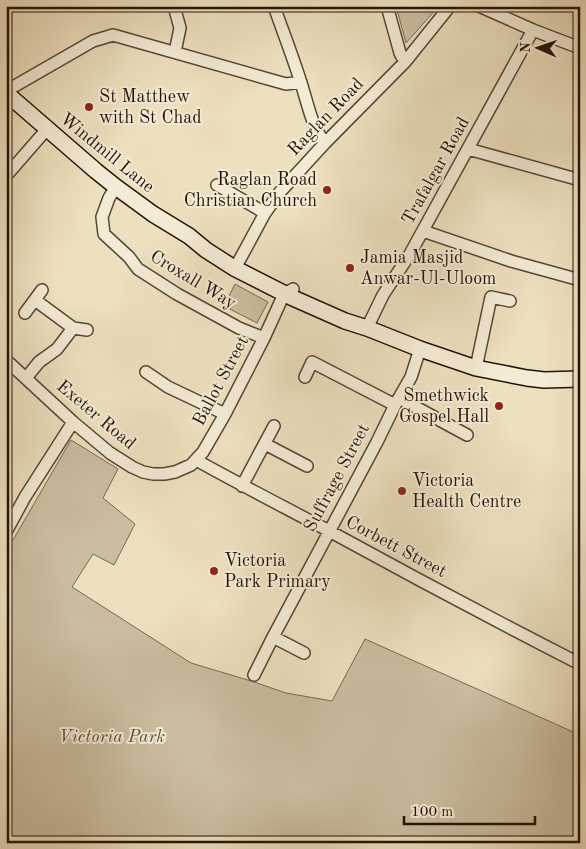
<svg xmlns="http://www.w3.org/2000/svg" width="586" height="849" viewBox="0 0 586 849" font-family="'Old Standard TT',serif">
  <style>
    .green { fill: #cbbda0; stroke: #786853 }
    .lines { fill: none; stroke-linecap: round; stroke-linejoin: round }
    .street-casing { stroke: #574634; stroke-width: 14 }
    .secondary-casing { stroke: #251206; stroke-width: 18 }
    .street { stroke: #f3ebd5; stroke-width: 11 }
    .secondary { stroke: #f3ebd5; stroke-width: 15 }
    .poi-dot { fill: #8f2418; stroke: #f3ebd5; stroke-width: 2 }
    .labels { text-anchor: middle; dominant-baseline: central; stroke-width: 4; stroke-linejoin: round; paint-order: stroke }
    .poi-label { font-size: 18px; fill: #251206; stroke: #f3ebd5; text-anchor: start }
    .street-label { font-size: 18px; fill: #251206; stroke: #f3ebd5 }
    .park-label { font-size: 18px; font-style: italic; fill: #5f4e3c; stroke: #f3ebd5 }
  </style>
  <rect width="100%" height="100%" fill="#ede0bf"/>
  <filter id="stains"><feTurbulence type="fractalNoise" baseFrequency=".004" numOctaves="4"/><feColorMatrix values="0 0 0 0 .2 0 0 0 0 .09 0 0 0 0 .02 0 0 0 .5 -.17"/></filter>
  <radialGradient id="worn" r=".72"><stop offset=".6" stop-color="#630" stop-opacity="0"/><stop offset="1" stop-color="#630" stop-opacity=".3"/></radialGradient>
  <path class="green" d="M 396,6 L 439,6 L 406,43 Z
    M 235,284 L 268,302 L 257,323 L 224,306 Z
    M 71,440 L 118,469 L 103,498 L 135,524 L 114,565 L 93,554 L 72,587 L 191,663 L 251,681 L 286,693 L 332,701 L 365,639 L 580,735 L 580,843 L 6,843 L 6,552 Z"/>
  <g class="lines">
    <g class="street-casing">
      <path id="street" d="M 174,6 L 180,28 L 175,52
        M 274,6 C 283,32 293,57 301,83 C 308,104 311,125 325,143
        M 387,6 L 400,53 L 405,62
        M 479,6 L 533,30 L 580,48
        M 6,91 L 93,41 L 113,35 L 286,84 L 301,82
        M 468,149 L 580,180
        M 6,176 L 47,129
        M 217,185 L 265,213
        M 116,187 L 109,198 L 102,217 L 104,234 L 129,257 L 138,269 L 177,294 L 239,328 L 264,338
        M 423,231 L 511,261 L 580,280
        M 234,268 L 239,261 L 265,213 L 280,192 L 325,143 L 405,62 L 450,6
        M 35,300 L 73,328 L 87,330
        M 25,313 L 42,290
        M 367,328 L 383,295 L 410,254 L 533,30
        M 6,360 L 73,422 L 110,453 L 132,467 L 143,472 L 153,474 L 164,474 L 175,472 L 191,465 L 203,452 L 225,414 L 264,338 L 284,294 L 293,289
        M 476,368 L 491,297 L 510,301
        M 146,372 L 168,387 L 225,414
        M 305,377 L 312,362 L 395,405
        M 26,378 L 39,362 L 57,349 L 73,328
        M 399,398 L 467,435
        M 265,444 L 307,466
        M 196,460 C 241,485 286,508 331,532 C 413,577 496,621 580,664
        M 242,486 L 274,426
        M 6,532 L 25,497 L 73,422
        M 273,637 L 304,653
        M 254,675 L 273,637 L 377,442 L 395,405 L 411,377 L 420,349"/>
    </g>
    <g class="secondary-casing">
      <path id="secondary" d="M 6,93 L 96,171 L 116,187 L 153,214 L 189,236 L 206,250 L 234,268 L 293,298 L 345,321 L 367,328 L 420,349 L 476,368 L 527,378 L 544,380 L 580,379"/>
    </g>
    <use href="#street" class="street"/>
    <use href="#secondary" class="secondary"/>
  </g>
  <g class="poi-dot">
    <circle cx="89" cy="107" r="5"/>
    <circle cx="327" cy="190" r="5"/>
    <circle cx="350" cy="268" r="5"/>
    <circle cx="499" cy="406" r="5"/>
    <circle cx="402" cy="491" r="5"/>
    <circle cx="214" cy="571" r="5"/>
  </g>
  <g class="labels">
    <g class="poi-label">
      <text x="99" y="97">St Matthew<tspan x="99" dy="21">with St Chad</tspan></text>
      <text x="317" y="180" text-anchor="end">Raglan Road<tspan x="317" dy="21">Christian Church</tspan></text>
      <text x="360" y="258">Jamia Masjid<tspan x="360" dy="21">Anwar-Ul-Uloom</tspan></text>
      <text x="489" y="396" text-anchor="end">Smethwick<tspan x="489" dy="21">Gospel Hall</tspan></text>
      <text x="412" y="481">Victoria<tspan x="412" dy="21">Health Centre</tspan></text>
      <text x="224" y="561">Victoria<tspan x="224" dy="21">Park Primary</tspan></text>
    </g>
    <g class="street-label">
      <text transform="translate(326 117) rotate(-46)">Raglan Road</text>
      <text transform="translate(107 153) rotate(39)">Windmill Lane</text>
      <text transform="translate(436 171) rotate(-61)">Trafalgar Road</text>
      <text transform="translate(193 280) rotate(31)">Croxall Way</text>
      <text transform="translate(221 381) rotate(-62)">Ballot Street</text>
      <text transform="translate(96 415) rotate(40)">Exeter Road</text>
      <text transform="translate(337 478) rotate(-62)">Suffrage Street</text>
      <text transform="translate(396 547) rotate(28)">Corbett Street</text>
    </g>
    <g class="park-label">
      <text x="112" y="737">Victoria Park</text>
    </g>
  </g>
  <rect width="586" height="849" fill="none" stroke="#ede0bf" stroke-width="25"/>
  <rect x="8" y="8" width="571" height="834" fill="none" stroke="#251206" stroke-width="2.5"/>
  <rect x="12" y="12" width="561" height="824" fill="none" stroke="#251206"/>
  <g transform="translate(538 48) rotate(272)" stroke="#f3ebd5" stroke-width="4" paint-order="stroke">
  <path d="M0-4L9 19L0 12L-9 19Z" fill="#251206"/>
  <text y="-8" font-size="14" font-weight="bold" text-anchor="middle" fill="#251206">N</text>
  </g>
  <path d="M404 816v8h131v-8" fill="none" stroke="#251206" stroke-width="2.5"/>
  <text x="411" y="816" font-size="15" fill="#251206" stroke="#f3ebd5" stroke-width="4" paint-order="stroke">100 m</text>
  <rect width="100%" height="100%" filter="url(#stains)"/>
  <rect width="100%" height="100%" fill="url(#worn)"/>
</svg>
